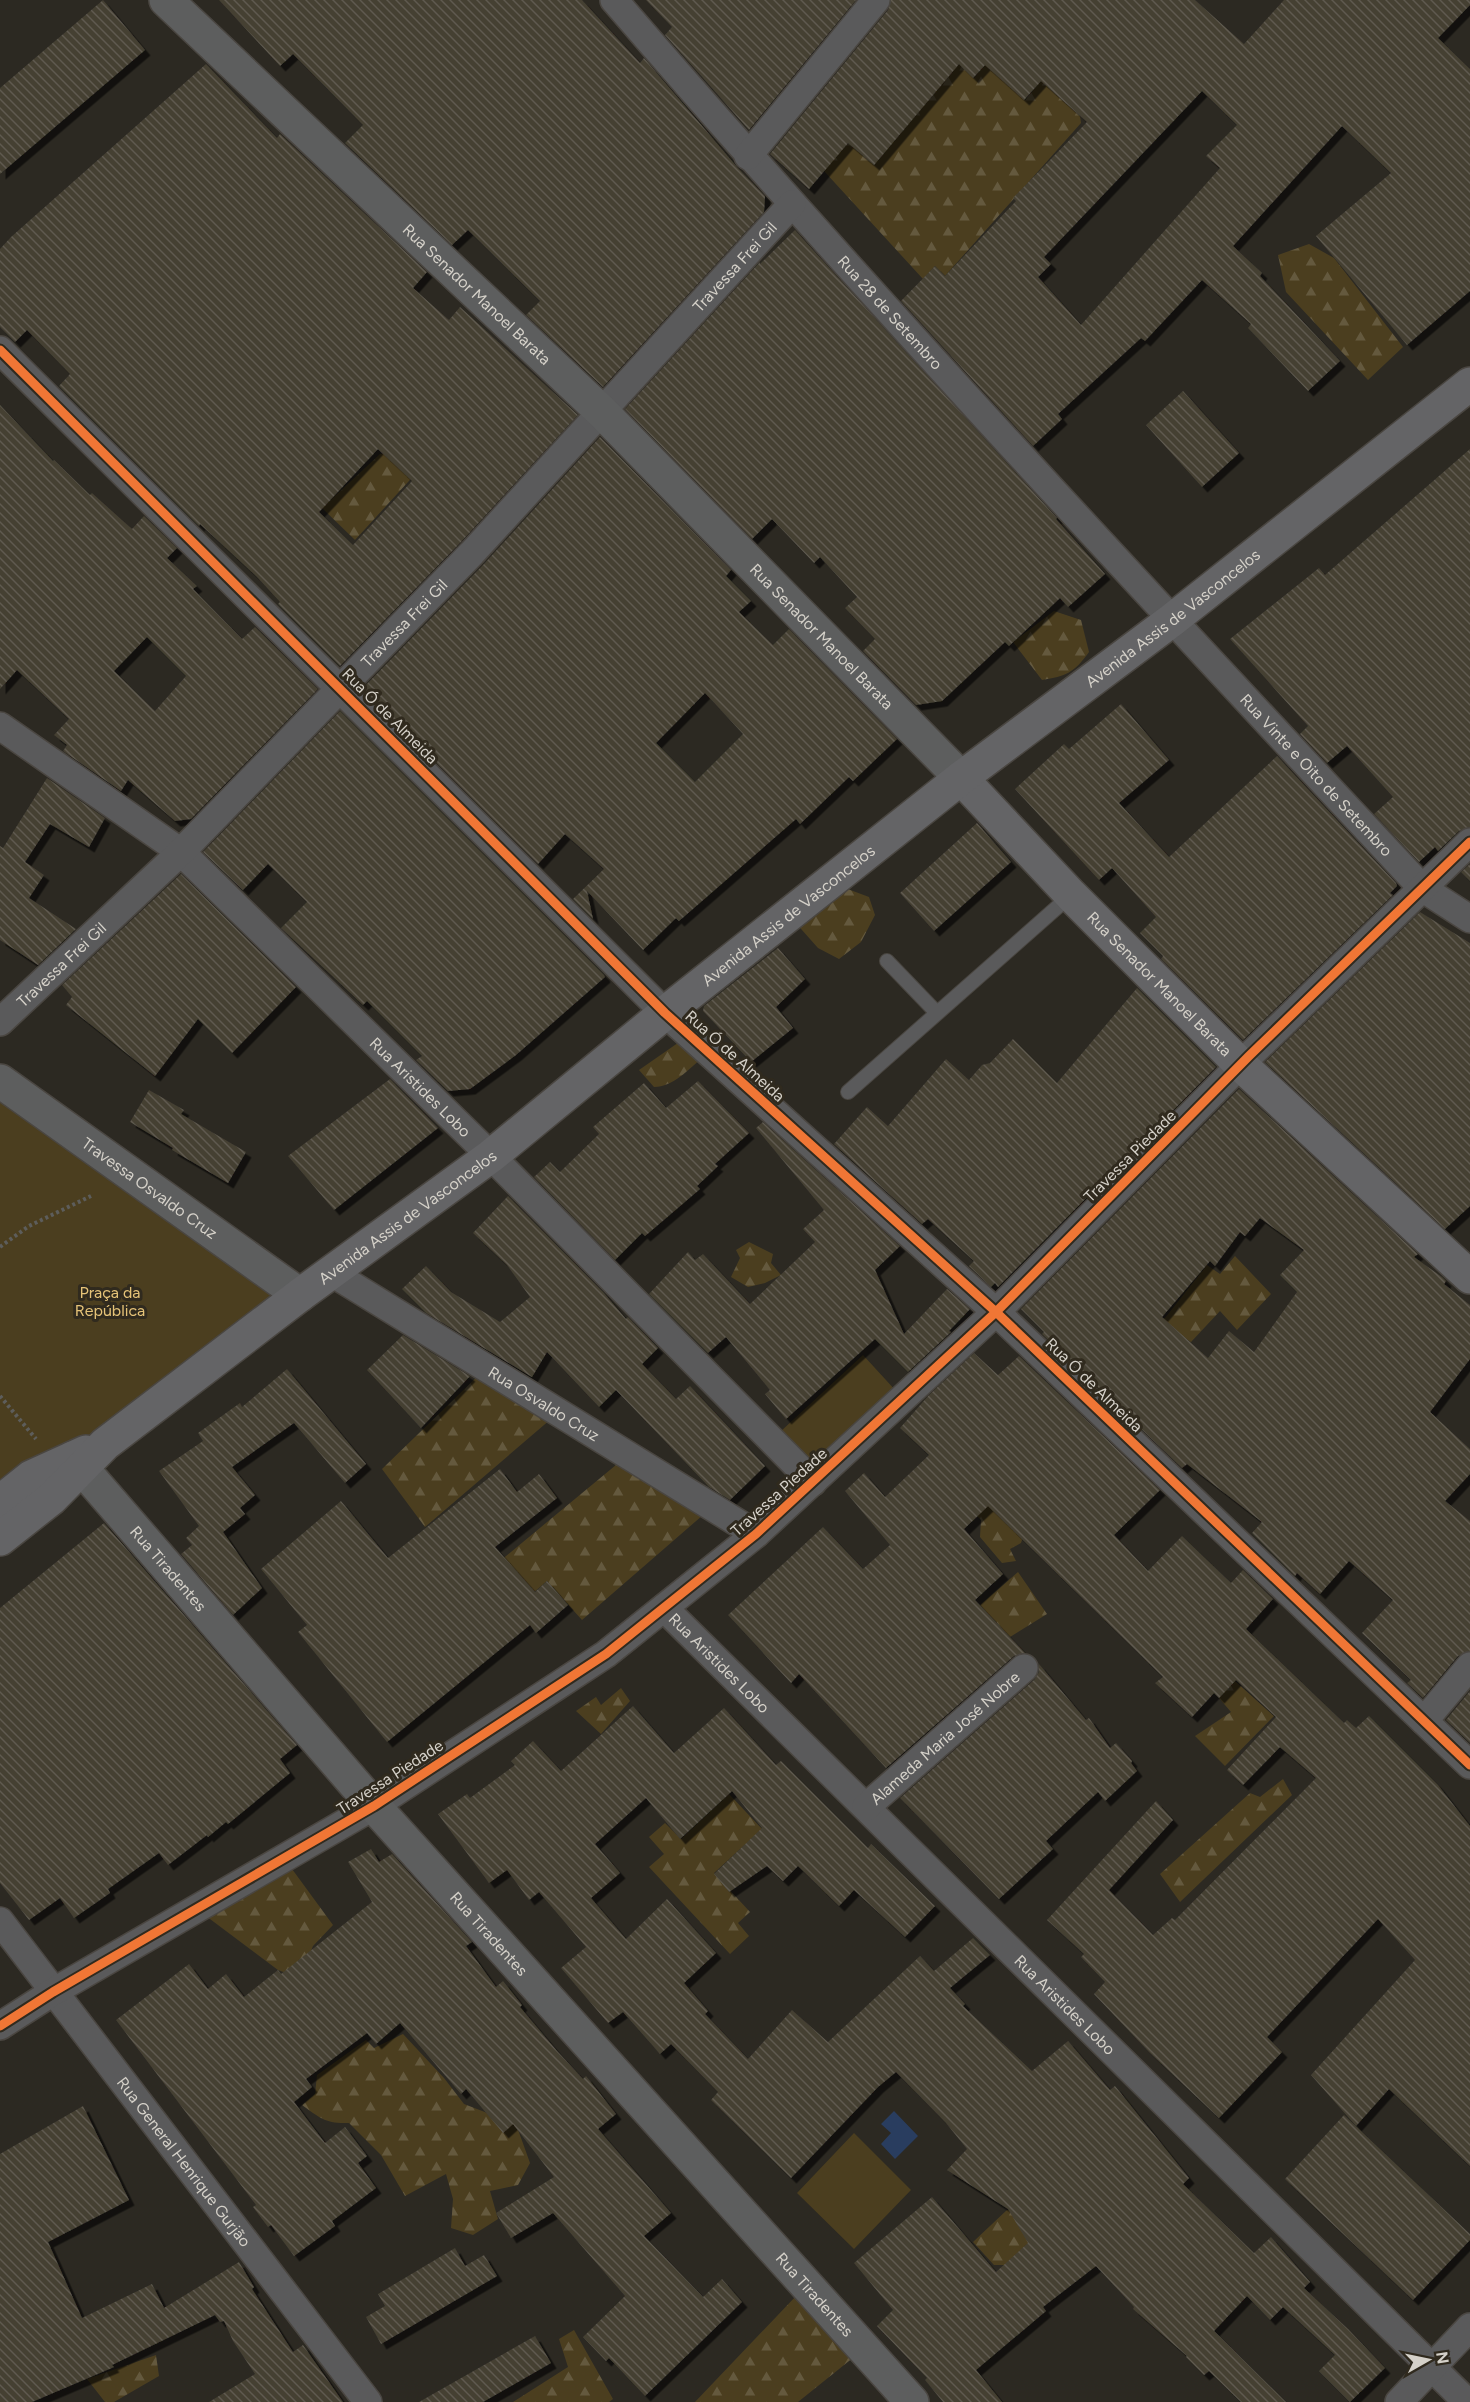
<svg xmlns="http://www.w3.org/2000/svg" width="1470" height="2402" viewBox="0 0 1470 2402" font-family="Figtree,sans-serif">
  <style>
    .forest { fill: url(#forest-firs) }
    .green { fill: #4b3e1f }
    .water { fill: #293d5f }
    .building { fill: url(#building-back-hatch); fill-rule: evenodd; filter: url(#shadow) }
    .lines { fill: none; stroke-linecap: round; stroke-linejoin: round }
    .lane-casing { stroke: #4a4641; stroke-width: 16 }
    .street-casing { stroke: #4a4641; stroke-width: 30 }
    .secondary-casing { stroke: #4a4641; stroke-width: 36 }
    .primary-casing { stroke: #4a4641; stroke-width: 36 }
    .path { stroke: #5d5d5b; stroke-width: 4; stroke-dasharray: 3 3; stroke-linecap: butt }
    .lane { stroke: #5a5a5b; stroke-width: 14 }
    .street { stroke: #5a5a5b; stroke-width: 27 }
    .secondary { stroke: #5d5e5e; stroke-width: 33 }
    .primary { stroke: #646466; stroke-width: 33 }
    .cycleway-casing { stroke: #302a1e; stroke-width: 13 }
    .cycleway { stroke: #f07635; stroke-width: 9 }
    .labels { text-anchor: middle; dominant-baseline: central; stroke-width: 6; stroke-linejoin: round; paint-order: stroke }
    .street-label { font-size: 16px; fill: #d5d1c9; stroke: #302a1e }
    .park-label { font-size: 16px; fill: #e5c378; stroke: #302a1e }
  </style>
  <defs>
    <pattern id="forest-firs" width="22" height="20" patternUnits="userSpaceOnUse" patternTransform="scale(1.5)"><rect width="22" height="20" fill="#4b3e1f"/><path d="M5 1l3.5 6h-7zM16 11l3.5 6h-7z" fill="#64593e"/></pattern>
    <pattern id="building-back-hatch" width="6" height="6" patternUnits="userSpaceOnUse" patternTransform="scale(1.5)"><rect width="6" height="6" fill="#443f33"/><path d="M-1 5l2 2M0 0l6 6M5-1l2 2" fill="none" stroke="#5e5a4f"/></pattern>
    <filter id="shadow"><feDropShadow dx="5.5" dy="5.5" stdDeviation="0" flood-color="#0009"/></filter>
  </defs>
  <rect width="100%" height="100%" fill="#2c2922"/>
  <path class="forest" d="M 1004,43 L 1013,89 L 1025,100 L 1041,81 L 1080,116 L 1081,123 L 945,276 L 935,266 L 923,279 L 824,171 L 848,143 L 874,165 L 959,64 L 974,78 Z
    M 1309,244 L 1334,258 L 1403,347 L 1368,380 L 1286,292 L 1278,255 Z
    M 398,451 L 419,470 L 355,540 L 322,508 L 380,454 Z
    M 1054,611 L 1081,620 L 1089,652 C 1074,673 1066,676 1042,680 L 1013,642 Z
    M 837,885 L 869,897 L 875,915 L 861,942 L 839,959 L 818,948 L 794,921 Z
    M 685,1038 L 703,1057 C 689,1069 673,1087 654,1087 L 639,1070 Z
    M 749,1242 L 773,1254 L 771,1263 L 781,1275 L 765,1283 L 748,1287 L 731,1277 L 740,1258 L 736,1250 Z
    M 1235,1256 L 1271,1294 L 1237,1330 L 1220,1311 L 1191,1342 L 1161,1323 L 1207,1265 L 1220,1274 Z
    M 482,1372 L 551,1419 L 425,1527 L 382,1469 Z
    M 622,1460 L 703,1515 L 582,1620 L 547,1581 L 533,1593 L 500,1561 Z
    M 993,1500 L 1028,1522 L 1021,1543 L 1010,1549 L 1016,1561 L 1002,1563 L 980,1537 L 981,1520 L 971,1510 Z
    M 1018,1572 L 1047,1614 L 1010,1637 L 980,1605 Z
    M 1235,1681 L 1274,1716 L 1225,1766 L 1195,1736 L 1231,1712 L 1219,1698 Z
    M 621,1688 L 630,1701 L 601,1734 L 576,1711 L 596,1697 L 601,1705 Z
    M 1283,1779 L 1292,1795 L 1180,1902 L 1160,1874 L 1250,1793 L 1260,1797 Z
    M 729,1794 L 762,1829 L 714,1873 L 750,1912 L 738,1923 L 749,1936 L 730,1954 L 649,1867 L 664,1854 L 649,1837 L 665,1823 L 681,1839 Z
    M 292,1869 L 333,1925 L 313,1946 L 310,1953 L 286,1973 L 278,1970 L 206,1916 Z
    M 403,2034 L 444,2078 L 464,2104 L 516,2124 L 530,2163 L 518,2185 L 490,2191 L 498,2219 L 473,2235 L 451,2228 L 453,2199 L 446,2174 L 405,2196 L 381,2155 L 349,2123 C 326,2124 320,2118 302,2105 L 315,2094 L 317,2075 L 366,2040 L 374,2048 Z
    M 1008,2209 L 1041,2243 L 1004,2265 L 994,2265 L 973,2242 Z
    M 797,2295 L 854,2357 L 798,2402 L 695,2402 Z
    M 574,2330 L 613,2399 L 609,2402 L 513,2402 L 568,2367 L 559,2339 Z
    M 156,2355 L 159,2376 L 114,2402 L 105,2402 L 87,2379 Z"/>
  <path class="green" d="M 0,1101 L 300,1295 L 0,1502 Z
    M 863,1355 L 897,1392 L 815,1470 L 780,1432 Z
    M 854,2133 L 911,2190 L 854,2249 L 797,2193 Z"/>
  <path class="water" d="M 894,2111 L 918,2136 L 895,2159 L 881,2144 L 891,2133 L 881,2124 Z"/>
  <path class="building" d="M 103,0 L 145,50 L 0,174 L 0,88 Z
    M 219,0 L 582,0 L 640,63 L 644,58 L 738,168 L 765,196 L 764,212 L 603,387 L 526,315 L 540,301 L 468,230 L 452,245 L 345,143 L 363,125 L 293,54 L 280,66 Z
    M 646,0 L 856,0 L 749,130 L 665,35 L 672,27 Z
    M 891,0 L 1195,0 L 1244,44 L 1284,0 L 1470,0 L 1470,5 L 1438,38 L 1470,69 L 1470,291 L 1407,345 L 1316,236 L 1391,173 L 1342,126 L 1233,246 L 1262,273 L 1260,276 L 1340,361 L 1308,391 L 1248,328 L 1251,324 L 1202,280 L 1145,341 L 1141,338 L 1058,414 L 1062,419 L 1033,446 L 901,301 L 935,266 L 945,276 L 1016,201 L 1013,198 L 1087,122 L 1041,81 L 1024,100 L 985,65 L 973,78 L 959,64 L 874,165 L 848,143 L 809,189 L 770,154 L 888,10 ZM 1202,91 L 1237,125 L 1206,156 L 1220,168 L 1081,325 L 1038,277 L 1051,264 L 1044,257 Z
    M 206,64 L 277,138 L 280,134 L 427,272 L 413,288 L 449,320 L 460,307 L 578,415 L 461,542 L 340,666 L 278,604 L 280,602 L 257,577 L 200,524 L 199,526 L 59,386 L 70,374 L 27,330 L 15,342 L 0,327 L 0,249 L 11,237 ZM 378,449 L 412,481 L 353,545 L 319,512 Z
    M 795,230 L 1057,518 L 1056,519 L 1105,574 L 1068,607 L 1060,598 L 1009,646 L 1005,642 L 942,701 L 916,705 L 863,651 L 875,639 L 845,608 L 857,597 L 820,557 L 814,563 L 772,519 L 752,539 L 625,409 L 760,262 L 760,264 Z
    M 1183,391 L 1239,453 L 1202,487 L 1146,425 Z
    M 0,405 L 53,461 L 54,460 L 90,495 L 92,493 L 132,529 L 144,516 L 177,548 L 167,558 L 197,586 L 193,589 L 242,639 L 255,627 L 318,689 L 191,819 L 175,821 L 128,780 L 121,791 L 63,751 L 67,745 L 54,735 L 69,719 L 17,670 L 0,689 ZM 147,637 L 186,676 L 155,711 L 114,671 Z
    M 600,437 L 731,570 L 726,576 L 751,601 L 739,612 L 773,645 L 789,629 L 897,739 L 853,781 L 849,777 L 800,824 L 796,819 L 679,921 L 676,918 L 643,950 L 587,891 L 593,919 L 573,899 L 604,869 L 565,834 L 538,864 L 362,689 L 484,564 ZM 705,693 L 743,734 L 695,782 L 656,743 Z
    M 1470,449 L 1470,827 L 1459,831 L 1438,851 L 1435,847 L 1419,862 L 1374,814 L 1393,797 L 1347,746 L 1327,763 L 1300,734 L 1308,726 L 1230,639 L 1319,568 L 1325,575 Z
    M 1121,704 L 1169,760 L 1119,803 L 1169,857 L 1277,756 L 1396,883 L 1397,886 L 1390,893 L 1393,895 L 1243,1040 L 1161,959 L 1163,956 L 1140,933 L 1156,917 L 1112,868 L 1099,880 L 1015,789 L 1064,744 L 1069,749 Z
    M 340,711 L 604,975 L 605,977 L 516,1055 L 470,1089 L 448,1091 L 416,1060 L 422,1056 L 367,1001 L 363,1005 L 281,928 L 307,902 L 268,864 L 243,890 L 203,852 Z
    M 47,778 L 105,818 L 89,847 L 50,824 L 25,862 L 44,875 L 29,898 L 76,929 L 38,965 L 0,940 L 0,846 L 3,848 Z
    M 977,823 L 1011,862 L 934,931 L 900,893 Z
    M 1470,864 L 1470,881 L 1461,872 Z
    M 181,874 L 296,987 L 232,1053 L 198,1019 L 155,1076 L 66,1005 L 72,997 L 62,985 Z
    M 1420,912 L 1470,943 L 1470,1206 L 1445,1229 L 1265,1062 Z
    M 778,948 L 805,979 L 776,1007 L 793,1028 L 751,1062 L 703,1011 L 704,1006 Z
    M 1137,988 L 1216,1067 L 998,1287 L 995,1283 L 991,1287 L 969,1266 L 974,1261 L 928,1219 L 922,1224 L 834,1144 L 867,1107 L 888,1126 L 946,1059 L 969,1080 L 982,1065 L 990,1063 L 1013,1039 L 1057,1083 Z
    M 390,1079 L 438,1128 L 334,1210 L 288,1156 Z
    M 698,1081 L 749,1133 L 715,1164 L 718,1166 L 697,1186 L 700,1189 L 645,1236 L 642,1233 L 615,1260 L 534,1177 L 550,1162 L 560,1172 L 599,1134 L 593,1127 L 644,1083 L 666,1108 Z
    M 1239,1089 L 1418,1254 L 1414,1257 L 1442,1277 L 1446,1281 L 1444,1284 L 1470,1305 L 1470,1359 L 1430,1412 L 1470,1449 L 1470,1474 L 1445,1501 L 1470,1521 L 1470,1651 L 1458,1656 L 1423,1698 L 1407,1683 L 1411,1680 L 1362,1633 L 1393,1600 L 1349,1561 L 1320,1594 L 1297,1573 L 1295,1576 L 1252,1533 L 1262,1522 L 1187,1464 L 1182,1468 L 1042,1334 L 1044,1332 L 1021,1309 ZM 1260,1218 L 1304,1250 L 1280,1275 L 1297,1292 L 1254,1352 L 1229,1331 L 1208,1358 L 1162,1317 L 1210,1261 L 1215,1266 L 1240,1232 L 1245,1236 Z
    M 149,1090 L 184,1110 L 181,1114 L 246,1152 L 228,1183 L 172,1150 L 173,1148 L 130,1122 Z
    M 763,1122 L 900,1246 L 875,1270 L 904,1334 L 947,1289 L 970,1309 L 949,1331 L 951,1332 L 908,1372 L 875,1339 L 786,1419 L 765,1394 L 770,1390 L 726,1337 L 708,1353 L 649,1294 L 688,1252 L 695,1260 L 703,1254 L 750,1304 L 815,1242 L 803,1229 L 824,1210 L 756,1128 Z
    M 508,1196 L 604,1293 L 626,1319 L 628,1317 L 658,1348 L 642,1364 L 676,1399 L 690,1386 L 765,1466 L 730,1500 L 709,1487 L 616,1390 L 599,1407 L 547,1352 L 532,1377 L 426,1313 L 402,1289 L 426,1266 L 451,1292 L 500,1322 L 530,1297 L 507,1265 L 473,1233 Z
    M 403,1335 L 470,1376 L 421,1428 L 367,1370 Z
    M 974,1353 L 998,1375 L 1019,1356 L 1160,1490 L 1114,1535 L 1148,1571 L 1182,1536 L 1231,1583 L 1243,1570 L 1273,1599 L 1246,1629 L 1344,1723 L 1347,1720 L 1356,1728 L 1369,1716 L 1438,1785 L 1470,1826 L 1470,2166 L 1389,2089 L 1356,2126 L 1311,2075 L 1415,1960 L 1378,1919 L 1267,2037 L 1282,2052 L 1219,2118 L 1149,2052 L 1094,1994 L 1105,1982 L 1081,1957 L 1084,1954 L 1047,1920 L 1156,1801 L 1173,1820 L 1109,1890 L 1153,1935 L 1172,1918 L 1175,1920 L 1316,1778 L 1280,1747 L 1243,1785 L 1227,1770 L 1276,1717 L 1236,1680 L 1219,1698 L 1214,1693 L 1192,1717 L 1155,1683 L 1163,1677 L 988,1506 L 964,1529 L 1003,1574 L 975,1600 L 1025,1653 L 1014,1656 L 886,1768 L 799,1674 L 791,1683 L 728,1615 L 823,1527 L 863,1569 L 890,1545 L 845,1491 L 864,1473 L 885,1497 L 929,1455 L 900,1428 L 929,1395 Z
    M 287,1369 L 366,1464 L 345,1483 L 294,1423 L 232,1467 L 255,1495 L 240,1508 L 245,1514 L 223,1532 L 262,1588 L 233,1615 L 181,1554 L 192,1545 L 186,1538 L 199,1526 L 159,1471 L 203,1441 L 198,1433 L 240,1403 L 242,1407 Z
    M 500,1469 L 517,1492 L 539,1474 L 557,1498 L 495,1547 L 535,1592 L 547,1581 L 568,1605 L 536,1633 L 530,1625 L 387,1742 L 298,1632 L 307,1625 L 261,1569 L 341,1501 L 388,1558 Z
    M 104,1523 L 297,1745 L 280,1759 L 290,1773 L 228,1824 L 226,1822 L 208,1837 L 207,1835 L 168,1865 L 159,1853 L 108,1889 L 110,1893 L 74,1918 L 60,1898 L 29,1920 L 0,1883 L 0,1608 Z
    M 1039,1664 L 1086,1720 L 1089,1718 L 1110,1748 L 1116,1743 L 1132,1761 L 1131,1763 L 1137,1771 L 1105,1801 L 1098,1792 L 1046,1841 L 1053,1849 L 999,1899 L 900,1798 L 1034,1680 L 1039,1672 Z
    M 1470,1691 L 1470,1743 L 1446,1720 Z
    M 633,1706 L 674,1753 L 724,1708 L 776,1765 L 781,1761 L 868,1848 L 871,1844 L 935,1906 L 905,1937 L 854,1890 L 839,1906 L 798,1866 L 783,1881 L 767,1866 L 729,1892 L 714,1874 L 762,1828 L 732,1791 L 680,1839 L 646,1798 L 595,1844 L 620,1873 L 591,1898 L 626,1939 L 667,1899 L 716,1953 L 684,1983 L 708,2011 L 705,2014 L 748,2059 L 792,2010 L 828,2042 L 920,1956 L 934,1971 L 973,1938 L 990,1955 L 950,1988 L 965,2004 L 963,2006 L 1032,2071 L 1068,2041 L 1110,2090 L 1115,2086 L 1189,2178 L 1183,2184 L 1254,2253 L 1271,2237 L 1310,2282 L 1304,2288 L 1348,2329 L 1385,2368 L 1350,2402 L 1319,2371 L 1335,2355 L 1283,2307 L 1270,2320 L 1247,2296 L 1214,2331 L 1286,2402 L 1241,2402 L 1209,2371 L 1204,2375 L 1186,2357 L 1187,2356 L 1133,2309 L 1134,2307 L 1096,2266 L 1043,2307 L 1046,2311 L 976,2370 L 1002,2402 L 943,2402 L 925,2380 L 927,2378 L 877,2326 L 893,2310 L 854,2263 L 932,2197 L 996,2272 L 1028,2243 L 1008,2209 L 947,2170 L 967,2149 L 946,2123 L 896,2072 L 878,2087 L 791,2178 L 711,2100 L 718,2092 L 671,2044 L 660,2054 L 623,2012 L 608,2023 L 561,1968 L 586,1947 L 539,1892 L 529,1900 L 507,1870 L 489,1883 L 438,1814 L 467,1794 L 470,1798 L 515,1765 L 511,1761 L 533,1741 L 561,1771 Z
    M 371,1849 L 379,1862 L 392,1854 L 472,1942 L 466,1946 L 496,1987 L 503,1981 L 522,2005 L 520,2007 L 557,2051 L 583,2079 L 586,2076 L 616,2114 L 598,2129 L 671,2213 L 644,2236 L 703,2297 L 722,2279 L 742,2302 L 645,2396 L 609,2358 L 606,2361 L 583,2337 L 625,2296 L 553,2213 L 511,2238 L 496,2213 L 554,2177 L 513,2124 L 503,2133 L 466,2089 L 461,2094 L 400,2023 L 376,2044 L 367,2033 L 306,2079 L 312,2087 L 294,2102 L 325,2143 L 345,2127 L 367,2156 L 358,2163 L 376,2188 L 332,2221 L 335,2226 L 294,2256 L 271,2225 L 268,2227 L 253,2207 L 256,2205 L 116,2020 L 189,1964 L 208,1989 L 226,1974 L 244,1997 L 278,1970 L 281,1974 L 372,1902 L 348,1862 Z
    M 83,2106 L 129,2200 L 48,2242 L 82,2318 L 152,2284 L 164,2308 L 239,2262 L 254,2287 L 252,2289 L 293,2352 L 303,2345 L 343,2402 L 209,2402 L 255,2374 L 233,2341 L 224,2321 L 220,2322 L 215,2315 L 112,2365 L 114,2367 L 32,2402 L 0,2402 L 0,2154 Z
    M 1344,2115 L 1470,2234 L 1470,2240 L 1413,2300 L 1285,2179 Z
    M 455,2248 L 465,2266 L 484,2255 L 497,2276 L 381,2344 L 366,2317 L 385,2306 L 378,2294 Z
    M 535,2336 L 551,2363 L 483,2402 L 419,2402 Z"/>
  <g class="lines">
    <g class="lane-casing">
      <path id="lane" d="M 887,961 L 937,1013
        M 848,1092 L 1071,895"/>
    </g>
    <g class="street-casing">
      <g id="street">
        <path id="s1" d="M 614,0 C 875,303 1149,595 1422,888 L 1470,919"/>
        <path d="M 748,156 L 876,0"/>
        <path d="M 0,350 L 665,1013 L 996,1312 L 1470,1765"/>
        <path id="s2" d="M 0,726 L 181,852 L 491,1156 L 813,1482"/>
        <path id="s3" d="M 0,1022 L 181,852 L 472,553 L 792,204"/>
        <path id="s4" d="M 332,1273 L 756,1534"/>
        <path id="s5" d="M 664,1608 L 1467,2402"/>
        <path d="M 1424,1721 L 1470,1666"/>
        <path id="s6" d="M 866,1807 L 1024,1668"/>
        <path id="s7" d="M 0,1921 L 368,2402"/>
        <path d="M 0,2026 L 53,1992 L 374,1806 L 606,1654 L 756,1534 L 996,1312 L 1249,1056 L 1470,842"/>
        <path d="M 1399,2402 L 1470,2327"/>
      </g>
    </g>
    <g class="secondary-casing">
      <g id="secondary">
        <path id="s8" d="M 166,0 L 602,412 L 961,778"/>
        <path id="s9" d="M 0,1081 L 300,1295"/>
        <path id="s10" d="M 73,1458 L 374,1806 L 912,2402"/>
      </g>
    </g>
    <g class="primary-casing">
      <g id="primary">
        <path id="s11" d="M 961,778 L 1071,895 L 1242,1066 L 1470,1277"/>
        <path d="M 0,1502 L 31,1477 L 86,1452"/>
        <path id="s12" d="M 0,1539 L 52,1498 L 105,1444 L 300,1295 L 491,1156 L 665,1013 L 961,778 L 1172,620 L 1470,384"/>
      </g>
    </g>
    <path class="path" d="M 0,1247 L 29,1226 L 91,1196
      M 0,1396 L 36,1439"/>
    <use href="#lane" class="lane"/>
    <use href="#street" class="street"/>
    <use href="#secondary" class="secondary"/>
    <use href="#primary" class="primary"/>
    <g class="cycleway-casing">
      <path id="cycleway" d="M 0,350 L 665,1013 L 996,1312 L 1470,1765
        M 0,2026 L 53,1992 L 374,1806 L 606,1654 L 756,1534 L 996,1312 L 1249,1056 L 1470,842"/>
    </g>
    <use href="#cycleway" class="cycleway"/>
  </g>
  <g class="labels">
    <g class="street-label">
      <text stroke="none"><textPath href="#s3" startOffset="1054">Travessa Frei Gil</textPath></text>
      <text stroke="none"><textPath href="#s8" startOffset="428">Rua Senador Manoel Barata</textPath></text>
      <text stroke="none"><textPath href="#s1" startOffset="417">Rua 28 de Setembro</textPath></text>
      <text stroke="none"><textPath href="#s12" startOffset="1492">Avenida Assis de Vasconcelos</textPath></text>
      <text stroke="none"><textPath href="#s3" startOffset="568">Travessa Frei Gil</textPath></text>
      <text stroke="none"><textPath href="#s8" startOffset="914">Rua Senador Manoel Barata</textPath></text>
      <text transform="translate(390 716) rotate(45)">Rua Ó de Almeida</text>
      <text stroke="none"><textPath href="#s1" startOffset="1046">Rua Vinte e Oito de Setembro</textPath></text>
      <text stroke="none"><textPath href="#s12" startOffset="1006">Avenida Assis de Vasconcelos</textPath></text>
      <text stroke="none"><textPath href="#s3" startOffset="84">Travessa Frei Gil</textPath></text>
      <text stroke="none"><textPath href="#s11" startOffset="286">Rua Senador Manoel Barata</textPath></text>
      <text transform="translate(735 1056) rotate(42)">Rua Ó de Almeida</text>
      <text stroke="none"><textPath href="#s2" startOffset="556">Rua Aristides Lobo</textPath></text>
      <text transform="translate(1130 1156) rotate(-45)">Travessa Piedade</text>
      <text stroke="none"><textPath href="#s9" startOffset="184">Travessa Osvaldo Cruz</textPath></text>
      <text stroke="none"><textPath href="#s12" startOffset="520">Avenida Assis de Vasconcelos</textPath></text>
      <text transform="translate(1094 1385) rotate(44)">Rua Ó de Almeida</text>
      <text stroke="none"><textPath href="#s4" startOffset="249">Rua Osvaldo Cruz</textPath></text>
      <text transform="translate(779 1492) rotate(-42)">Travessa Piedade</text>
      <text stroke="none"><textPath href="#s10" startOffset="146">Rua Tiradentes</textPath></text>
      <text stroke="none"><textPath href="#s5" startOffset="78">Rua Aristides Lobo</textPath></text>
      <text stroke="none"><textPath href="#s6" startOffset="105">Alameda Maria José Nobre</textPath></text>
      <text transform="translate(390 1777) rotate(-33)">Travessa Piedade</text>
      <text stroke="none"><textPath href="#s10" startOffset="632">Rua Tiradentes</textPath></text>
      <text stroke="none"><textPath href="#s5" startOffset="564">Rua Aristides Lobo</textPath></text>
      <text stroke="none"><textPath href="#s7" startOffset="303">Rua General Henrique Gurjão</textPath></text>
      <text stroke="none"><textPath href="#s10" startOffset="1118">Rua Tiradentes</textPath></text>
    </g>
    <g class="park-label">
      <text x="110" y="1292">Praça da<tspan x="110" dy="18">República</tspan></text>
    </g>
  </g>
  <g transform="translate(1428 2360) rotate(81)" stroke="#302a1e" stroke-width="4.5" paint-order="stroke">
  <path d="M0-4.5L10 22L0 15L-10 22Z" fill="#d5d1c9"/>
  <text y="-9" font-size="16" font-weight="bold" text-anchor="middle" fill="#d5d1c9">N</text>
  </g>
</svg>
